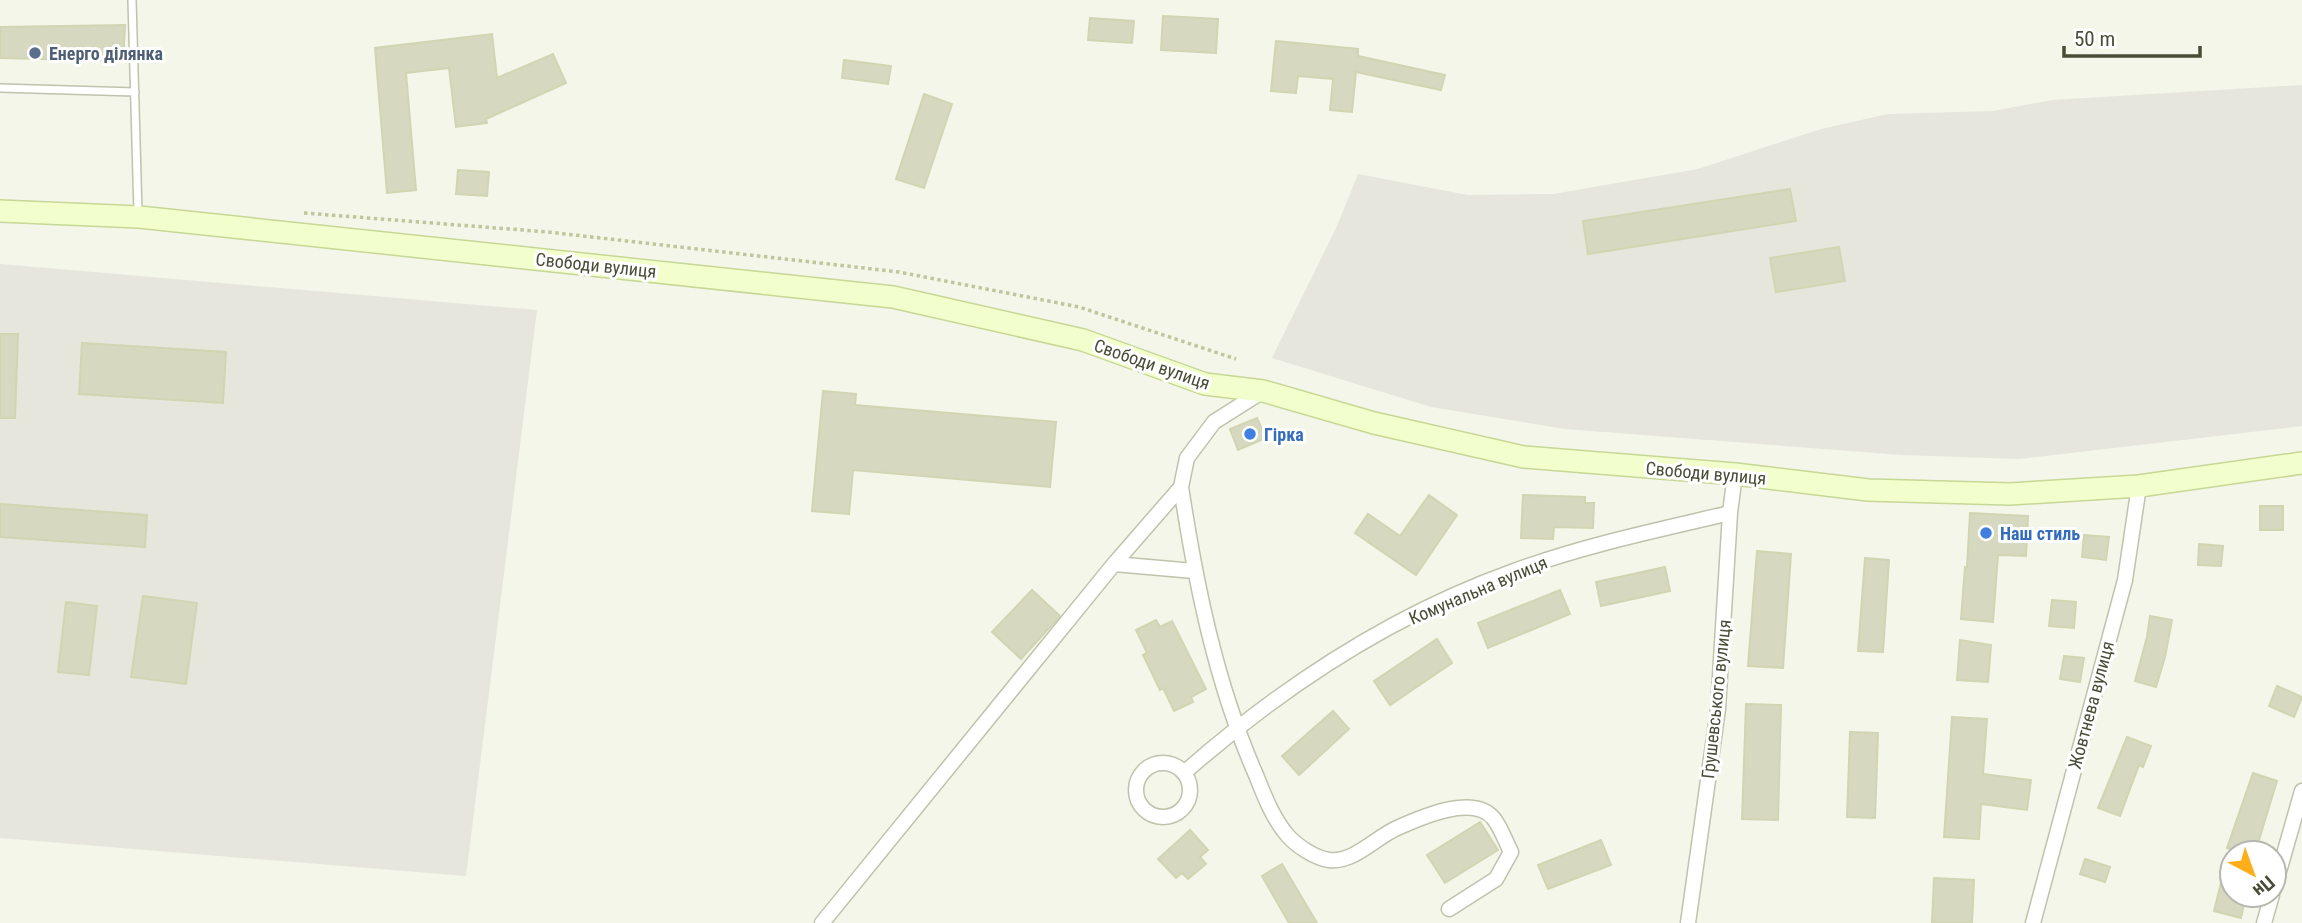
<svg xmlns="http://www.w3.org/2000/svg" width="2302" height="923" viewBox="0 0 2302 923" font-family="'Roboto Condensed',sans-serif">
  <style>
    .industrial { fill: #e6e6dc }
    .building { fill: #d6d9bf; stroke: #d1d5b1; stroke-width: 2 }
    .lines { fill: none; stroke-linecap: round; stroke-linejoin: round }
    .service-casing { stroke: #bfc3ac; stroke-width: 10 }
    .minor-casing { stroke: #bfc3ac; stroke-width: 17 }
    .secondary-casing { stroke: #c7d795; stroke-width: 24 }
    .path { stroke: #c0c69c; stroke-width: 3.5; stroke-dasharray: 3.5 3.5; stroke-linecap: butt }
    .service { stroke: #fff; stroke-width: 7 }
    .minor { stroke: #fff; stroke-width: 14 }
    .secondary { stroke: #f2ffcc; stroke-width: 21 }
    .service-dot { fill: #5c6f8a; stroke: #fff; stroke-width: 2.5 }
    .shop-dot { fill: #3f7fe0; stroke: #fff; stroke-width: 2.5 }
    .labels { text-anchor: middle; dominant-baseline: central; stroke-width: 6; stroke-linejoin: round; paint-order: stroke }
    .service-label { font-size: 18px; font-weight: bold; fill: #4e5e75; stroke: #fff; text-anchor: start }
    .street-label { font-size: 18px; fill: #494c37; stroke: #fff }
    .shop-label { font-size: 18px; font-weight: bold; fill: #366cbe; stroke: #fff; text-anchor: start }
  </style>
  <rect width="100%" height="100%" fill="#f4f6ea"/>
  <path class="industrial" d="M 2302,85 L 2302,426 L 2019,459 L 1902,455 L 1565,429 L 1431,407 L 1272,358 L 1337,226 L 1358,174 L 1468,195 L 1553,194 L 1698,169 L 1821,129 L 1888,114 L 1993,111 L 2052,100 Z
    M 0,264 L 537,310 L 466,876 L 0,838 Z"/>
  <path class="building" d="M 1163,16 L 1218,19 L 1216,53 L 1161,50 Z
    M 1090,18 L 1134,21 L 1132,43 L 1088,40 Z
    M 125,25 L 123,61 L 0,58 L 0,27 Z
    M 492,34 L 497,78 L 553,54 L 566,83 L 486,119 L 487,123 L 456,127 L 449,68 L 406,73 L 416,190 L 387,193 L 375,48 Z
    M 1276,41 L 1358,49 L 1358,56 L 1445,75 L 1441,90 L 1356,72 L 1352,112 L 1330,110 L 1333,79 L 1298,76 L 1296,93 L 1271,91 Z
    M 844,60 L 891,66 L 888,84 L 842,78 Z
    M 924,94 L 952,104 L 924,188 L 896,179 Z
    M 458,170 L 489,172 L 487,196 L 456,194 Z
    M 1790,189 L 1796,221 L 1588,254 L 1583,221 Z
    M 1839,247 L 1845,281 L 1776,292 L 1770,258 Z
    M 0,334 L 18,334 L 15,418 L 0,418 Z
    M 82,343 L 226,352 L 223,403 L 79,394 Z
    M 823,391 L 856,394 L 855,405 L 1056,422 L 1050,487 L 853,470 L 849,514 L 812,511 Z
    M 1257,418 L 1266,438 L 1238,450 L 1230,429 Z
    M 1429,495 L 1457,515 L 1416,575 L 1355,533 L 1368,514 L 1400,536 Z
    M 1523,495 L 1585,497 L 1585,503 L 1594,503 L 1593,528 L 1554,527 L 1553,539 L 1521,538 Z
    M 0,504 L 147,515 L 145,547 L 0,537 Z
    M 2260,506 L 2283,506 L 2283,530 L 2260,530 Z
    M 1970,513 L 2028,516 L 2026,556 L 1998,555 L 1993,622 L 1961,619 L 1965,567 L 1967,567 Z
    M 2084,535 L 2109,537 L 2106,560 L 2082,557 Z
    M 2199,544 L 2223,546 L 2221,566 L 2198,565 Z
    M 1757,551 L 1791,554 L 1783,668 L 1748,666 Z
    M 1865,558 L 1889,560 L 1883,652 L 1858,651 Z
    M 1665,567 L 1670,591 L 1601,606 L 1596,582 Z
    M 1032,590 L 1060,616 L 1021,659 L 992,632 Z
    M 1560,590 L 1570,614 L 1488,648 L 1478,623 Z
    M 143,596 L 197,603 L 186,684 L 131,677 Z
    M 2052,600 L 2076,602 L 2074,628 L 2049,626 Z
    M 66,602 L 97,606 L 89,675 L 58,672 Z
    M 2150,616 L 2172,620 L 2165,657 L 2156,687 L 2135,681 L 2147,637 Z
    M 1156,620 L 1160,627 L 1172,621 L 1206,689 L 1191,697 L 1193,702 L 1174,711 L 1163,688 L 1160,690 L 1143,655 L 1147,653 L 1136,630 Z
    M 1437,639 L 1452,663 L 1390,705 L 1374,681 Z
    M 1960,640 L 1991,645 L 1988,682 L 1957,680 Z
    M 2064,656 L 2084,658 L 2080,682 L 2060,679 Z
    M 2277,686 L 2302,697 L 2294,717 L 2269,706 Z
    M 1746,704 L 1781,705 L 1778,820 L 1742,819 Z
    M 1333,711 L 1349,729 L 1299,775 L 1282,756 Z
    M 1952,717 L 1987,719 L 1983,774 L 2031,780 L 2027,810 L 1981,804 L 1979,839 L 1944,837 Z
    M 1850,732 L 1878,733 L 1875,818 L 1847,817 Z
    M 2127,737 L 2151,746 L 2143,767 L 2139,765 L 2120,816 L 2098,808 Z
    M 2253,773 L 2277,781 L 2255,853 L 2245,853 L 2227,848 Z
    M 1480,822 L 1498,850 L 1445,883 L 1427,855 Z
    M 1190,830 L 1208,850 L 1200,857 L 1206,864 L 1188,879 L 1182,873 L 1176,878 L 1158,859 Z
    M 1601,840 L 1611,865 L 1548,889 L 1538,865 Z
    M 2085,859 L 2110,867 L 2105,882 L 2080,874 Z
    M 2227,859 L 2232,859 L 2232,895 L 2246,895 L 2241,918 L 2214,911 Z
    M 1282,864 L 1317,923 L 1289,923 L 1262,876 Z
    M 1934,878 L 1974,880 L 1972,923 L 1932,923 Z"/>
  <g class="lines">
    <g class="service-casing">
      <path id="service" d="M 132,0 L 138,213
        M 0,88 L 135,92"/>
    </g>
    <g class="minor-casing">
      <path id="minor" d="M 1181,487 C 1196,585 1216,684 1256,775 C 1264,795 1273,819 1288,836 C 1297,846 1315,858 1329,860 C 1353,863 1374,839 1395,829 C 1419,818 1474,793 1494,819 C 1501,828 1506,842 1511,852 L 1496,879 L 1449,909
        M 1114,564 L 1194,571
        M1136 790a27 27 0 1 1 54 0a27 27 0 1 1-54 0Z
        M 1185,772 C 1283,686 1391,615 1514,571 C 1585,545 1658,530 1730,513
        M 2274,889 L 2302,791
        M 822,923 L 1114,564 L 1181,487 L 1187,458 L 1214,422 L 1263,391
        M 1688,923 L 1718,709 L 1730,513 L 1735,474
        M 2033,923 L 2125,580 L 2139,486
        M 2264,923 L 2272,895"/>
    </g>
    <g class="secondary-casing">
      <path id="secondary" d="M 0,211 L 139,217 L 893,297 L 1083,340 L 1205,384 L 1263,391 L 1374,423 L 1524,457 L 1735,474 L 1868,490 L 2010,494 L 2139,486 L 2302,463"/>
    </g>
    <path class="path" d="M 304,213 L 548,232 L 899,272 L 1079,307 L 1236,359"/>
    <use href="#service" class="service"/>
    <use href="#minor" class="minor"/>
    <use href="#secondary" class="secondary"/>
  </g>
  <circle class="service-dot" cx="35" cy="53" r="7"/>
  <g class="shop-dot">
    <circle cx="1250" cy="434" r="7"/>
    <circle cx="1986" cy="533" r="7"/>
  </g>
  <g class="labels">
    <g class="service-label">
      <text x="49" y="53">Енерго ділянка</text>
    </g>
    <g class="street-label">
      <text transform="translate(596 265) rotate(6)">Свободи вулиця</text>
      <text transform="translate(1152 364) rotate(19)">Свободи вулиця</text>
      <text transform="translate(1706 473) rotate(5)">Свободи вулиця</text>
      <text transform="translate(1478 590) rotate(-23)">Комунальна вулиця</text>
      <text transform="translate(1716 699) rotate(-84)">Грушевського вулиця</text>
      <text transform="translate(2091 705) rotate(-75)">Жовтнева вулиця</text>
    </g>
    <g class="shop-label">
      <text x="1264" y="434">Гірка</text>
      <text x="2000" y="533">Наш стиль</text>
    </g>
  </g>
  <g transform="translate(2253 874) rotate(139)"><circle r="33" fill="#ffffff" stroke="#b6b7af" stroke-width="2"/>
  <path d="M0-5L12 26L0 18L-12 26Z" fill="#ffae19"/>
  <text y="-10" font-size="19" font-weight="bold" text-anchor="middle" fill="#494c37">Пн</text>
  </g>
  <path d="M2064 46v10h136v-10" fill="none" stroke="#494c37" stroke-width="3.5"/>
  <text x="2074" y="46" font-size="21" fill="#494c37" stroke="#ffffff" stroke-width="5" paint-order="stroke">50 m</text>
</svg>
